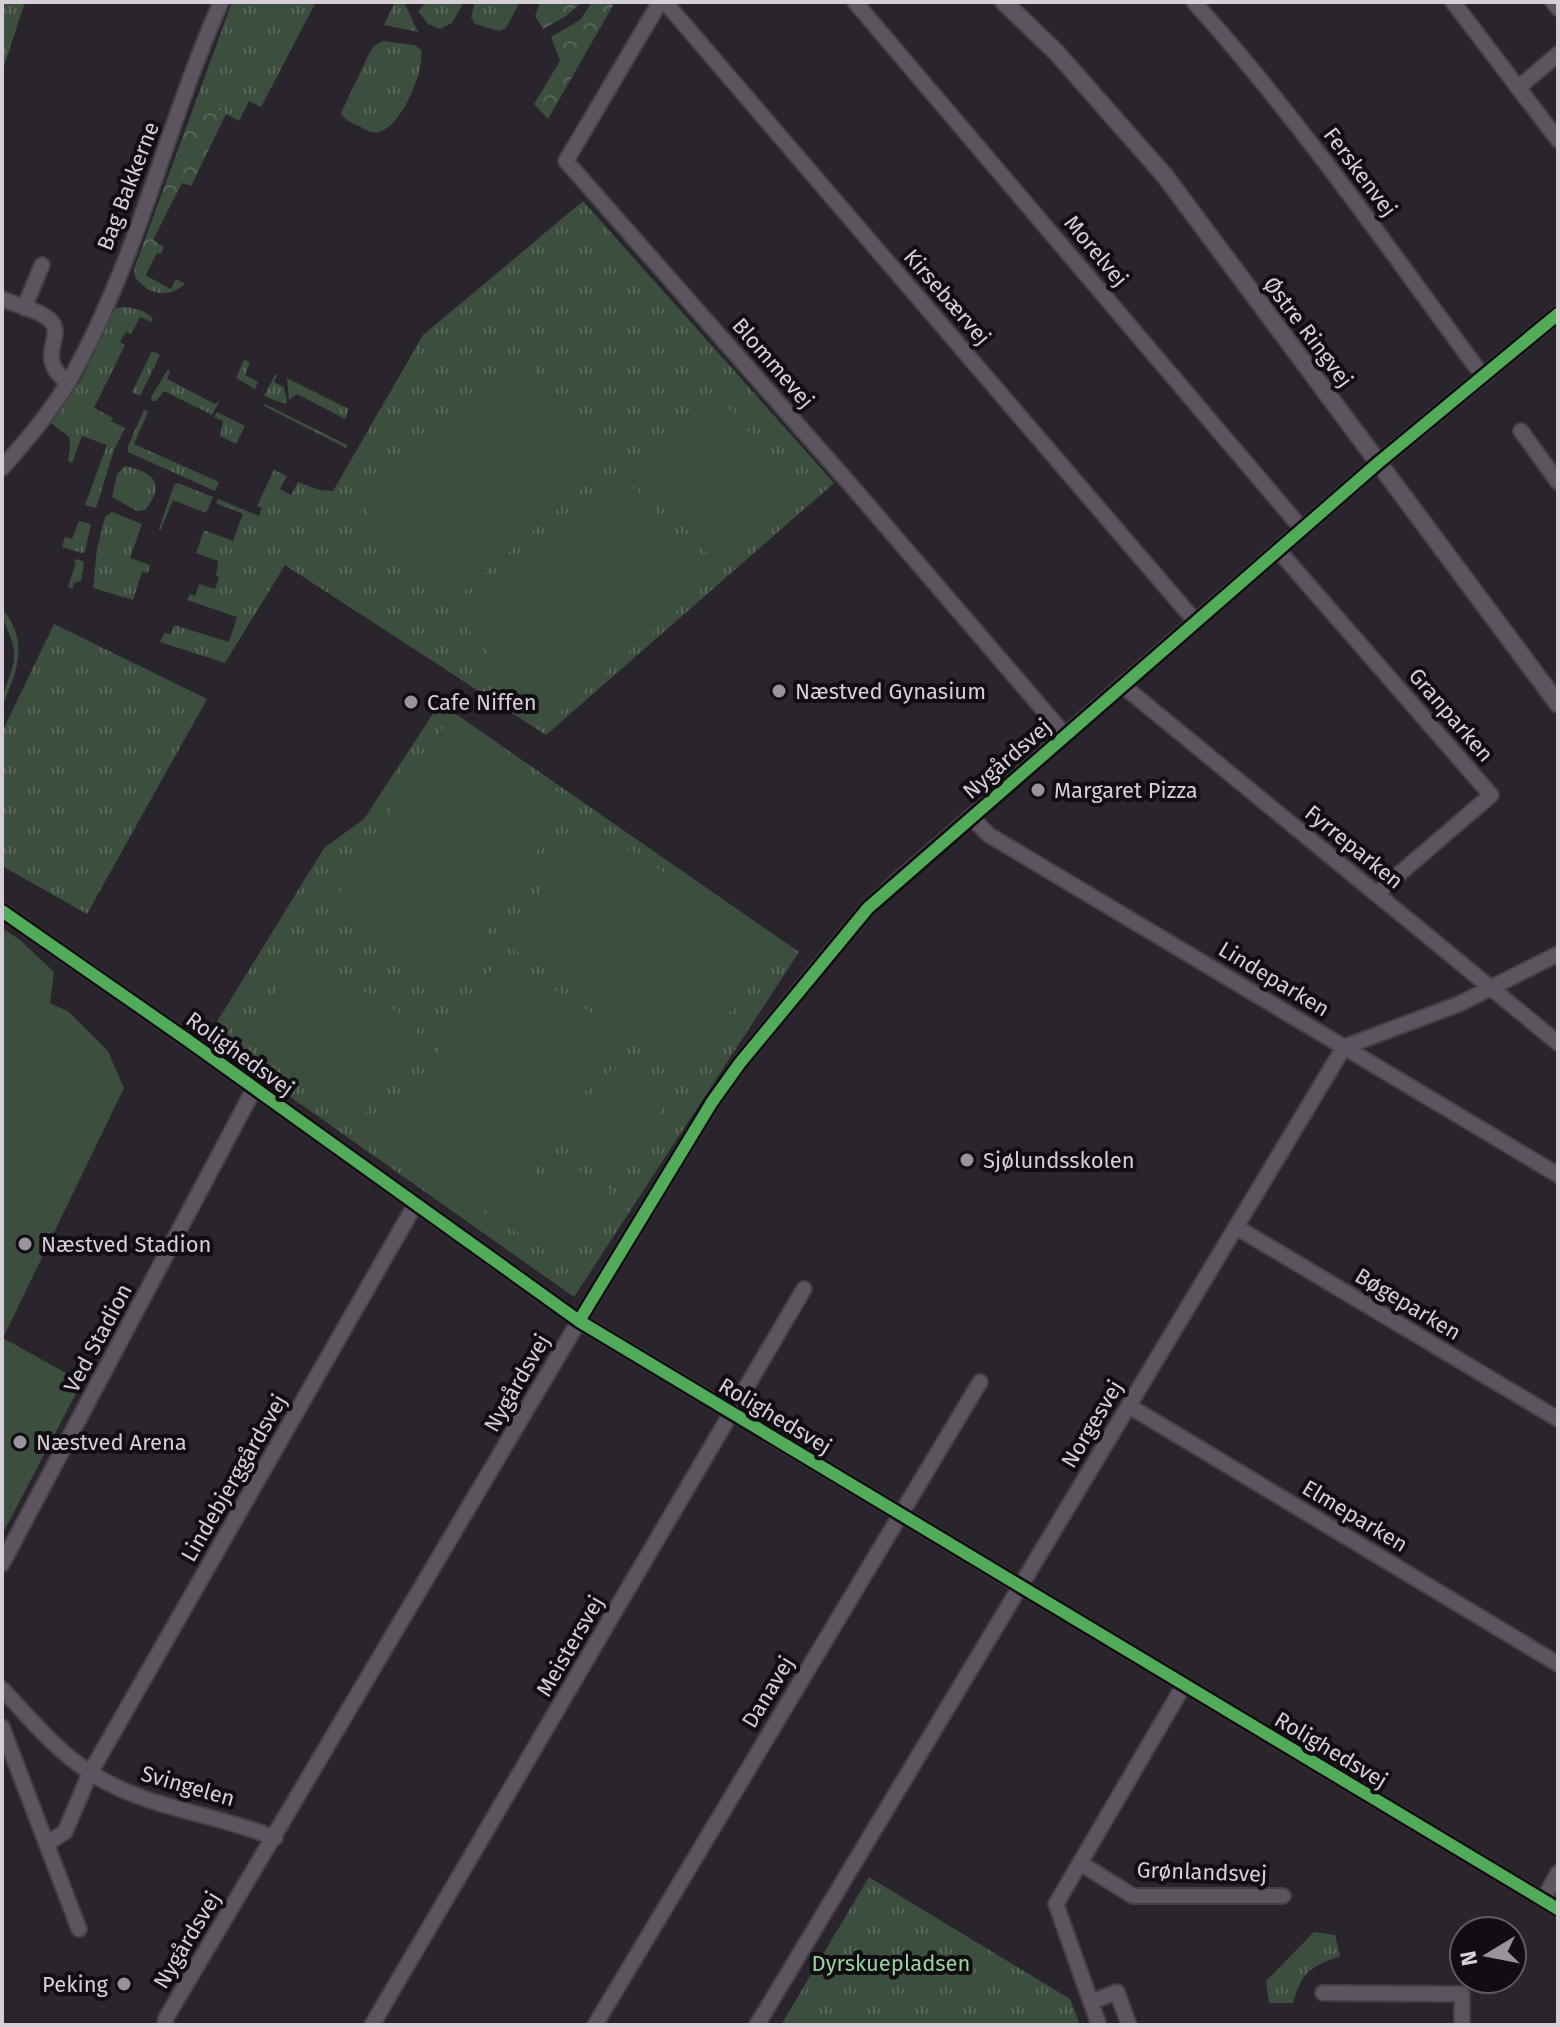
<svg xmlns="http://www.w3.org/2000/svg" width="1560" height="2027" viewBox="0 0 1560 2027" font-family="'Fira Sans',sans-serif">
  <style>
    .grass { fill: url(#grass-tufts) }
    .forest { fill: url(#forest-crowns) }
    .pitch { fill: #3c4e3e }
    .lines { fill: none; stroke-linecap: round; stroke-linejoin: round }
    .minor-casing { stroke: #454147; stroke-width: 18 }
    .tertiary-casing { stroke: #454147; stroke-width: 20 }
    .minor { stroke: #5c5560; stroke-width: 14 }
    .tertiary { stroke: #5c5560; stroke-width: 16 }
    .cycleway-casing { stroke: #110d13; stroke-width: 17 }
    .cycleway { stroke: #51ab58; stroke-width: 12 }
    .poi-dot { fill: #99949c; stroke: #110d13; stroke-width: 3 }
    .labels { text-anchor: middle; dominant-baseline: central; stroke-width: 8; stroke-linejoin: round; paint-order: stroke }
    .street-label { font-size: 22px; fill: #d5cfd8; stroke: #110d13 }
    .poi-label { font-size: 22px; fill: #d5cfd8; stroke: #110d13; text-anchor: start }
    .park-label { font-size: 22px; fill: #97d39d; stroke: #110d13 }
  </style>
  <defs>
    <pattern id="grass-tufts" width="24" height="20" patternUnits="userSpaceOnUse" patternTransform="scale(2)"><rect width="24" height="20" fill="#3c4e3e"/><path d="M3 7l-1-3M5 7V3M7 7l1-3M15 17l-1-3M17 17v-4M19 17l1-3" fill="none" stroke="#576659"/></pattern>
    <pattern id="forest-crowns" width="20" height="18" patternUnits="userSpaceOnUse" patternTransform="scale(2)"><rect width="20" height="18" fill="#3c4e3e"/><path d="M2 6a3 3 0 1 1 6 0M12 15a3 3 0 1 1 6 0" fill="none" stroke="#576659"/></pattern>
  </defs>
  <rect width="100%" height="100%" fill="#2a252c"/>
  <path class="grass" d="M 2,2 L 25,2 L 2,72 Z
    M 232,2 L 316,2 L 261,107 L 249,101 L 239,121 L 197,98 Z
    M 395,2 L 404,2 L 418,32 L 384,25 Z
    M 427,2 L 464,2 L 452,23 L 440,29 L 428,24 L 418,11 Z
    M 475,2 L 520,2 L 506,28 L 499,31 L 475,24 L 471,17 Z
    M 383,41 L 415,45 L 421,50 C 425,71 401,127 379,132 C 373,134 366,130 361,127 C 352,123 345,121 341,113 L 369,54 L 374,46 Z
    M 583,201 L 834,483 L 546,735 L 285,565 L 225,663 L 160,642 L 164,633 L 171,634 L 174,625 L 229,642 L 237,617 L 187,600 L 190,594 L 195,596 L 199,584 L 215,589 L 219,577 L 216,576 L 218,561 L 196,553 L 204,530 L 233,541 L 243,514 L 216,503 L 218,499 L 259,516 L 262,508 L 257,506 L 274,470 L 287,476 L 280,489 L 291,495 L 298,482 L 320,490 L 333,491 L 423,335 Z
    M 134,269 L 171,289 L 176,279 L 185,284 C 167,299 149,295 135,277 Z
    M 127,307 L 143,311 L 153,318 L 151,322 L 140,317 L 131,334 L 126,332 L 120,342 L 125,345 L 94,408 L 113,418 L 111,421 L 125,428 L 114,450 L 96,508 L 85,505 L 107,445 L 82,436 L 72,463 L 68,461 L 70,448 L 69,437 L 51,423 L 82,378 L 115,308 Z
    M 152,351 L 160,355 L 140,396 L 132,392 Z
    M 244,360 L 250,362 L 245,375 L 258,382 L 255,389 L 236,378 Z
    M 168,369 L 170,372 L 167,379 L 215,404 L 220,400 L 212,415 L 164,391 L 156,401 L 152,401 L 151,397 Z
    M 275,375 L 277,375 L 274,382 L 284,387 L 287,402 L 285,404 L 264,396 Z
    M 287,378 L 349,409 L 345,419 L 297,394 L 289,400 Z
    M 265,404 L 347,445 L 346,448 L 264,406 Z
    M 144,410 L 148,412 L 134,444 L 219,482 L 215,491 L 128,452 L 128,446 Z
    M 217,412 L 245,426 L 236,444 L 220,436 L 223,421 L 214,417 Z
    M 125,466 C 154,472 166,484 145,510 L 137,511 L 112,497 L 117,474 Z
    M 178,483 L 213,497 L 206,513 L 173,500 L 161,529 L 159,529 L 174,485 Z
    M 112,512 L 142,524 L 130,558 L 150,565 L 148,573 L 142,572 L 133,600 L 93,588 L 97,549 L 105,517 Z
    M 79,521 L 91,524 L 85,552 L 82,553 L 62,547 L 65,537 L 72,539 Z
    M 77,559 L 84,562 L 81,581 L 74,583 L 72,589 L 68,587 L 76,562 L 74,561 Z
    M 54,624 L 207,699 L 87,914 L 2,866 L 2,732 Z
    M 440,703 L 799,952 L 574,1297 L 207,1038 L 324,848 L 364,819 Z
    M 869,1877 L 1070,1999 L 1080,2025 L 781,2025 Z
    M 1314,1932 L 1335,1935 L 1340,1956 C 1308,1968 1303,1971 1293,2003 L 1269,2003 L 1266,1981 Z"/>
  <path class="forest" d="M 540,2 L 582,2 L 566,16 L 543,29 L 535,16 Z
    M 592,2 L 615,2 L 548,119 L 534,104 L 560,61 L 551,37 L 580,20 Z
    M 197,98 L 226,114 L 191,186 L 182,183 L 153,240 L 164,247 L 161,254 L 157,253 L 145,276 L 134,269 Z"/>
  <path class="pitch" d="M 523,357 L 613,461 L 448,605 L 358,501 Z
    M 715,392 L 806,497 L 722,570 L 631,465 Z
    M 621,473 L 713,578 L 548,722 L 457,616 Z
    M 2,609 C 30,641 17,672 2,706 C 2,688 13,675 14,657 C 15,637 2,626 2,609 Z
    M 446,723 L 569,800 L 451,991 L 327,913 Z
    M 586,822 L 774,944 L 695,1066 L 507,945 Z
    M 2,928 L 20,940 L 54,972 L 50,1003 L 69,1012 L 108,1051 L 124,1088 L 3,1338 L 82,1382 L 2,1535 Z
    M 301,953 L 419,1026 L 365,1113 L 247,1040 Z
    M 501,955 L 623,1033 L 502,1222 L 379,1143 Z
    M 612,1068 L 666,1103 L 620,1175 L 566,1140 Z
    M 556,1156 L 611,1190 L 564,1262 L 510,1228 Z"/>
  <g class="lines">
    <g class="minor-casing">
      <path id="minor" d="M 660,2 L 566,161 L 849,483 L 1065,735
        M 665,2 L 1195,621
        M 855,2 L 1302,529
        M 1194,2 C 1299,119 1389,249 1482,375
        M 1453,2 L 1558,140
        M 1553,2 L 1558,8
        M 1518,88 L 1558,54
        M 2,299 C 16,305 39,310 50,320 C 67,337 33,356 68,383
        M 24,308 L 42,265
        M 1521,431 L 1558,482
        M 2,468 C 26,441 50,413 69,381 C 137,262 166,126 221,2
        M 1278,550 L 1491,795 L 1376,894
        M 1122,685 L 1558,1043
        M 971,817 L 989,835 L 1558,1175
        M 2,911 L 186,1039 L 579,1321 L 1558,1909
        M 1236,1227 L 1558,1419
        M 1129,1406 L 1558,1664
        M 2,1564 L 254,1089
        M 2,1689 C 30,1718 56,1751 91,1773 C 146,1809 215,1813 275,1838
        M 2,1727 L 79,1929
        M 46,1844 L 65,1832 L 90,1773 L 415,1205
        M 1080,1863 L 1133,1896 L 1283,1896
        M 1543,1900 L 1558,1873
        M 1323,1993 L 1462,1994 L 1462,2025
        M 1091,2002 L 1117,1992 L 1129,2025
        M 165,2025 L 166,2018 L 579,1321 L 712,1102 L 740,1063 L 826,958 L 868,908 L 896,882 L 1378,463 L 1558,314
        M 372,2025 L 804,1289
        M 595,2025 L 980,1382
        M 757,2025 L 1344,1047 L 1459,1004 L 1558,954
        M 1099,2025 L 1056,1904 L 1184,1685"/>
    </g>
    <g class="tertiary-casing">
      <path id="tertiary" d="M 1004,2 L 1056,52 L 1165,176 L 1558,704"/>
    </g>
    <use href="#minor" class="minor"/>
    <use href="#tertiary" class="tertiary"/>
    <g class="cycleway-casing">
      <path id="cycleway" d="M 2,911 L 186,1039 L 579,1321 L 1558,1909
        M 579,1321 L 712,1102 L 740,1063 L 868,908 L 1378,463 L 1558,314"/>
    </g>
    <use href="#cycleway" class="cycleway"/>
  </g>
  <g class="poi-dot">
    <circle cx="779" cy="691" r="8"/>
    <circle cx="411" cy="702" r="8"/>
    <circle cx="1038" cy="790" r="8"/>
    <circle cx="967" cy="1160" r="8"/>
    <circle cx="25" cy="1244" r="8"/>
    <circle cx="20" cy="1442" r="8"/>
    <circle cx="124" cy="1984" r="8"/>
  </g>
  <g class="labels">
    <g class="street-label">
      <text transform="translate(1360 172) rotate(53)">Ferskenvej</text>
      <text transform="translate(128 186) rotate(-69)">Bag Bakkerne</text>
      <text transform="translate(1096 251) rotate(50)">Morelvej</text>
      <text transform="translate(947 297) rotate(49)">Kirsebærvej</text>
      <text transform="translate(1308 332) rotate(53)">Østre Ringvej</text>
      <text transform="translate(773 363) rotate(49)">Blommevej</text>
      <text transform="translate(1451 715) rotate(49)">Granparken</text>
      <text transform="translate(1007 759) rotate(-41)">Nygårdsvej</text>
      <text transform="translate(1354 847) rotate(39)">Fyrreparken</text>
      <text transform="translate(1274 979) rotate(31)">Lindeparken</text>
      <text transform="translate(240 1054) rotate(36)">Rolighedsvej</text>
      <text transform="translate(1408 1304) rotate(31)">Bøgeparken</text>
      <text transform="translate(98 1338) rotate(-62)">Ved Stadion</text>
      <text transform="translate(517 1383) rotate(-60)">Nygårdsvej</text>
      <text transform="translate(775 1416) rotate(31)">Rolighedsvej</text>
      <text transform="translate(1092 1424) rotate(-59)">Norgesvej</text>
      <text transform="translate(234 1478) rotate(-60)">Lindebjerggårdsvej</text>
      <text transform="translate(1355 1516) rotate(31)">Elmeparken</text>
      <text transform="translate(570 1646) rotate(-60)">Meistersvej</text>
      <text transform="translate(768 1692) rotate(-59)">Danavej</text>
      <text transform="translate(1331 1750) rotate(31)">Rolighedsvej</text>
      <text transform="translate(188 1786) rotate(16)">Svingelen</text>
      <text transform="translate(1202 1872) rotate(2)">Grønlandsvej</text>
      <text transform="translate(187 1940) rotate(-59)">Nygårdsvej</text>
    </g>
    <g class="poi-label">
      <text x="795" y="691">Næstved Gynasium</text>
      <text x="427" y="702">Cafe Niffen</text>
      <text x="1054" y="790">Margaret Pizza</text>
      <text x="983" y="1160">Sjølundsskolen</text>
      <text x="41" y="1244">Næstved Stadion</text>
      <text x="36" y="1442">Næstved Arena</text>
      <text x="108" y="1984" text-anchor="end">Peking</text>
    </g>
    <g class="park-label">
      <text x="891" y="1963">Dyrskuepladsen</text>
    </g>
  </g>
  <rect width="1560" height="2027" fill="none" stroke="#d5cfd8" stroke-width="8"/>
  <g transform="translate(1488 1955) rotate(260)"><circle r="38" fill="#110d13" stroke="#5f5b62" stroke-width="2"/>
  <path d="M0-6L14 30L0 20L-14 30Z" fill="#99949c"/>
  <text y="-12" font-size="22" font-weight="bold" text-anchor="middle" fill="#d5cfd8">N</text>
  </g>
</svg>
